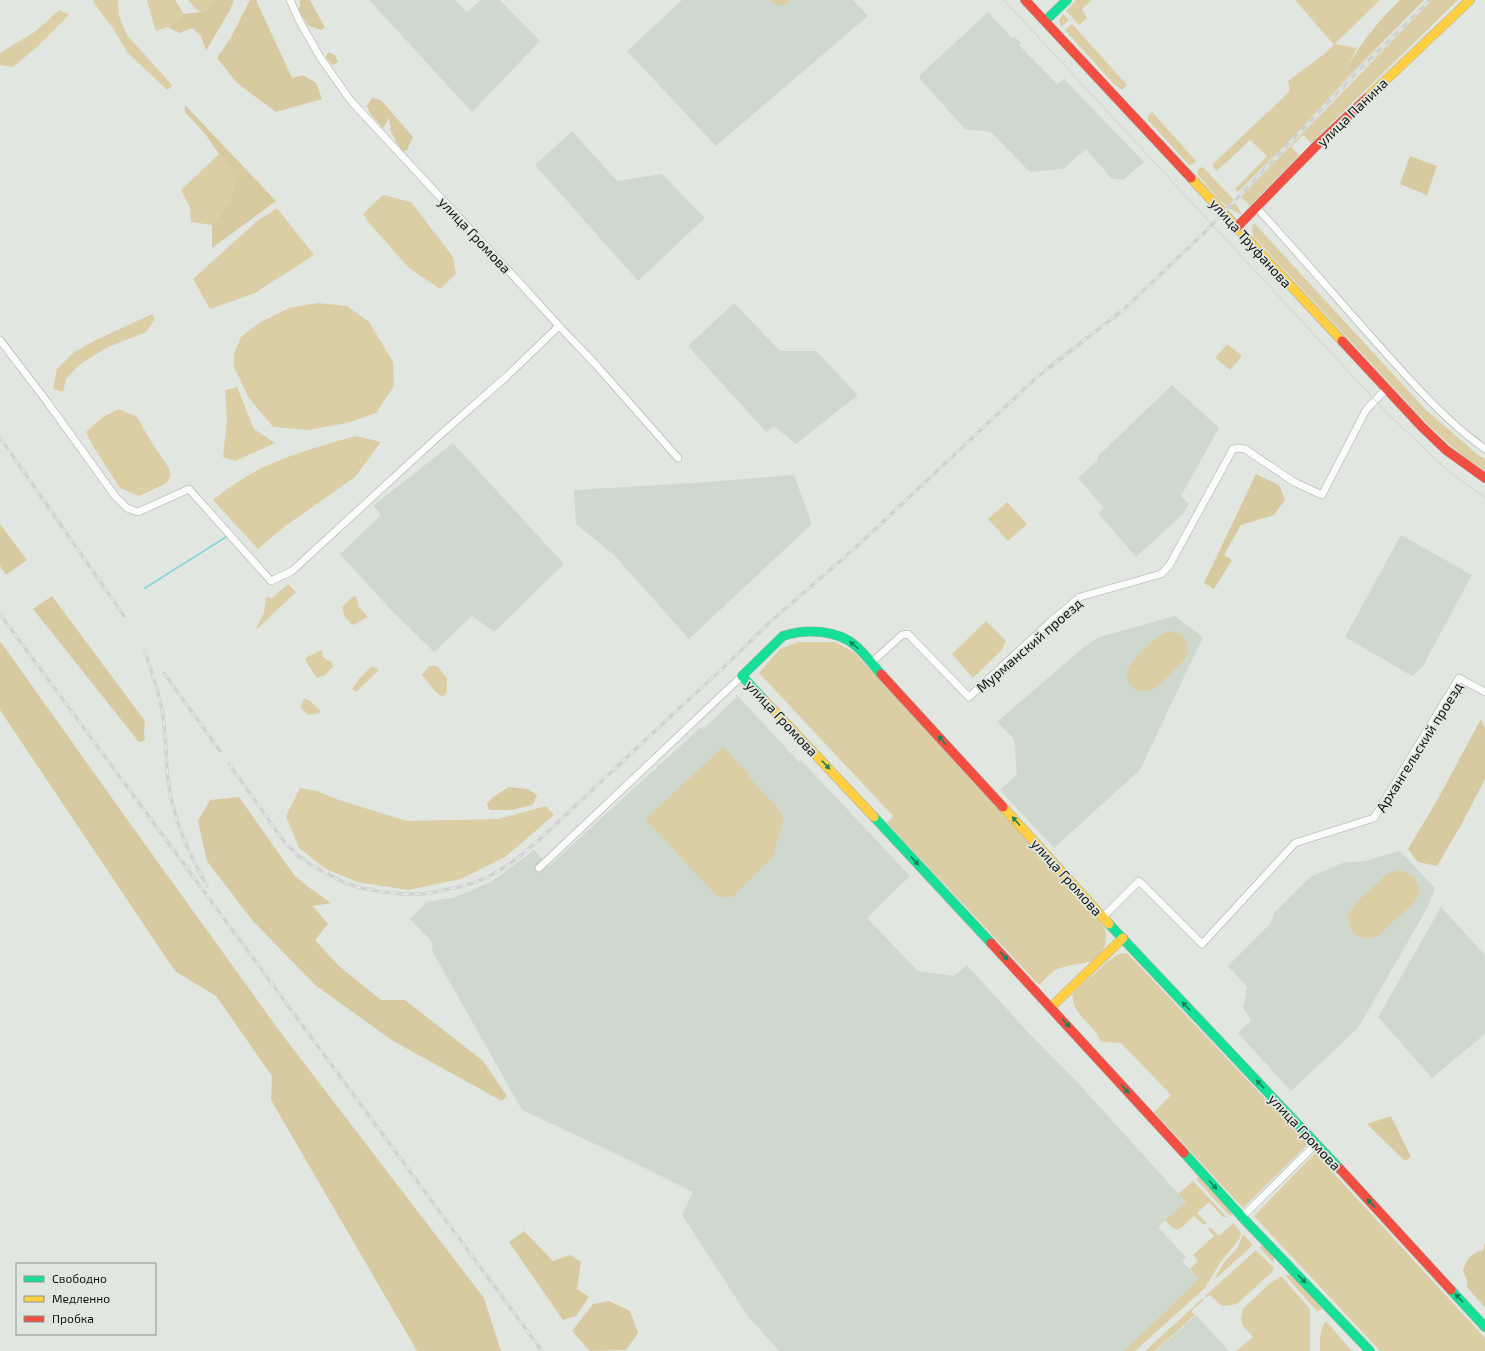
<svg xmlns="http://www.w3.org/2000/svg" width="1485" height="1351" viewBox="0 0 1485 1351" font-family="'Exo 2',sans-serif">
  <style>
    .built { fill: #cfd8cf }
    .green { fill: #dccea4 }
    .forest { fill: #d8caa0 }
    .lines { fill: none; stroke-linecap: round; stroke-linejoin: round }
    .stream { stroke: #8bd7dc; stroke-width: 2 }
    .street-casing { stroke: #a9ada9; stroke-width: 8 }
    .fast-casing { stroke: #a9ada9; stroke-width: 10 }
    .slow-casing { stroke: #a9ada9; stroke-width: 10 }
    .jam-casing { stroke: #a9ada9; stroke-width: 10 }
    .street { stroke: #fafbfa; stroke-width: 7 }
    .fast { stroke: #16e098; stroke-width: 9 }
    .slow { stroke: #ffcf43; stroke-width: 9 }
    .jam { stroke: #f24e42; stroke-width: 9 }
    .tram { stroke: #d0d1d0; stroke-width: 1 }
    .rail-casing { stroke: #d0d1d0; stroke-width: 3.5 }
    .rail { stroke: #e0e7e0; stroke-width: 2; stroke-dasharray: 6; stroke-linecap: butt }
    .oneway { fill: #15855c }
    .labels { text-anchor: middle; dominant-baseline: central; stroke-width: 3.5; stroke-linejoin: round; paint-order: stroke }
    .street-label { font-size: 14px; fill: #131513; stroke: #e0e7e0 }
  </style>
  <rect width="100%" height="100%" fill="#e1e6e1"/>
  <path class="built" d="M 369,0 L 455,0 L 467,12 L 481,0 L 500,0 L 540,41 L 472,112 Z
    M 682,0 L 853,0 L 868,16 L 716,146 L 627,51 Z
    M 988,12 L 1012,38 L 1014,36 L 1021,43 L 1019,45 L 1057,84 L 1064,79 L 1144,162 L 1123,180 L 1111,178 L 1086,149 L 1063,169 L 1030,172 L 991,132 L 965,129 L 920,79 L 920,75 Z
    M 572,131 L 617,181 L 662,174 L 705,218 L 638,281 L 535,165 Z
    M 734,303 L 780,351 L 816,351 L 858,395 L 796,444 L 774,426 L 766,432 L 688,346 Z
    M 1172,385 L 1219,428 L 1181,496 L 1189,504 L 1182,515 L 1136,557 L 1098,513 L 1104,508 L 1078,478 L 1098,460 L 1098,456 Z
    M 453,443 L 564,564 L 494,632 L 472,616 L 434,652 L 390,609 L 340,554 L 380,516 L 380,513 L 373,506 Z
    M 794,475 L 812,524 L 689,639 L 614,555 L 576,524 L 574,490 L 694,483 Z
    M 1401,535 L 1472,575 L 1423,666 L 1412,676 L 1345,637 Z
    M 1175,616 L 1203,637 L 1140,770 L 1054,848 L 1000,790 L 1017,774 L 1014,739 L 997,722 L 1085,646 L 1099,637 Z
    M 738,696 L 799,762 L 801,760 L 910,876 L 867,918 L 918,971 L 954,976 L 967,965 L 1024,1028 L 1080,1085 L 1186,1202 L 1158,1227 L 1186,1257 L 1182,1261 L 1199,1279 L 1124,1351 L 779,1351 L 747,1315 L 682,1215 L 693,1192 L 627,1159 L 522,1110 L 431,949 L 433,945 L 433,943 L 410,919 L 427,902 L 455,897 L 491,882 L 534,850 L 549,866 L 701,727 L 703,729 Z
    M 1400,851 L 1435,888 L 1428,907 L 1358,1028 L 1291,1091 L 1238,1033 L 1251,1020 L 1243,1008 L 1247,987 L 1228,966 L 1271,923 L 1274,913 L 1311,876 L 1343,863 L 1365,861 Z
    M 1441,907 L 1485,955 L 1485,1034 L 1432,1078 L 1378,1017 Z
    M 1196,1315 L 1229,1351 L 1156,1351 Z"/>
  <path class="green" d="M 94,0 L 118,0 L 119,16 L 127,35 L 173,86 L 167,90 L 127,52 L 113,28 L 93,2 Z
    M 147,0 L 175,0 L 184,14 L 168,27 L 156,31 Z
    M 188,0 L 214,0 L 209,8 L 201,12 L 195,8 Z
    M 769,0 L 790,0 L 786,5 L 775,5 Z
    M 1076,0 L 1092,0 L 1082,9 L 1087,18 L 1079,25 L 1066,11 Z
    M 1295,0 L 1380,0 L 1335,44 L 1357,48 L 1346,69 L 1352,73 L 1296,134 L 1238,192 L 1235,189 L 1267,156 L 1250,140 L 1217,171 L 1212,165 L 1290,91 L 1288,81 L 1323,55 L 1334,45 Z
    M 1432,0 L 1458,0 L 1311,143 L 1303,135 L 1291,147 L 1299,155 L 1250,206 L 1241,197 Z
    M 59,10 L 69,15 L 39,45 L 13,67 L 0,65 L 0,53 L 36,31 Z
    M 1063,14 L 1069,20 L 1061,27 L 1059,20 Z
    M 1072,24 L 1127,85 L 1122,90 L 1114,84 L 1065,30 Z
    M 1152,112 L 1196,161 L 1193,164 L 1189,165 L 1148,120 L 1148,116 Z
    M 219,154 L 236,179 L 230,202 L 212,225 L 191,222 L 190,207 L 181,190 Z
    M 1203,167 L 1232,198 L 1242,214 C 1224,210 1210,188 1198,175 L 1198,170 L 1200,168 Z
    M 383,195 L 411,202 L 453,257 L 456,274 L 440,289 L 409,268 L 370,224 L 363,214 Z
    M 277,208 L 314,255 L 255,293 L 210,309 L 193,279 L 257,221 Z
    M 1254,223 L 1426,410 L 1478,455 L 1485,459 L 1485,471 L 1467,460 L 1431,428 L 1255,238 C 1252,232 1251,229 1254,223 Z
    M 318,303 L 347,306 L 369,322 L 393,362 L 394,386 L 376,413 L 347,423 L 308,430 L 273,427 L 249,398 L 234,367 L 234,354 L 241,337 L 259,323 L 289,308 Z
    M 152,314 L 155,319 L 146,332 L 106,348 L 79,365 L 66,379 L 63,392 L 53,389 L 57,369 L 74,352 L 94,341 Z
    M 1227,344 L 1242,356 L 1230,370 L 1215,358 Z
    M 237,387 L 254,429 L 275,443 L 235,461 L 223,457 L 227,420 L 225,390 Z
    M 119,409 L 137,417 L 152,443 L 167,465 L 171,474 L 167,483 L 139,496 L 120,488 L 94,448 L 86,432 L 103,417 Z
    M 356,436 L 381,442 L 355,477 L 284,527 L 258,549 L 213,500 C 228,488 250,473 268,465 C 296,453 326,444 356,436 Z
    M 1007,502 L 1027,524 L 1008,541 L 988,519 Z
    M 288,584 L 296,592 L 257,629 L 256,628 L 264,613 L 266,597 L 272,598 Z
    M 356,596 L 359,607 L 368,617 L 353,625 L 345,618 L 342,607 L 352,597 Z
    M 986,621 L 1006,641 L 1002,650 L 973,678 L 952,654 Z
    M 1171,631 C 1174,633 1180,633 1182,636 C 1184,637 1186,641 1187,643 C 1192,658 1177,667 1168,676 C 1164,680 1158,687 1152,690 C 1147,692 1139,692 1135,689 C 1111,672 1146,648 1158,636 L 1162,634 Z
    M 799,642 L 835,642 L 854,652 L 1078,895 C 1086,905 1097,916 1104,927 C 1106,931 1107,940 1105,945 C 1096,971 1071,959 1053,972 C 1048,975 1044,981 1039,985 L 887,823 L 893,816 L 759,673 L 780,649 Z
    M 322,650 L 323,657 L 332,663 L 333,667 L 325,675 L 317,678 C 313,671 307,665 305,658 Z
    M 372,666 L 379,670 L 356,692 L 352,689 L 359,679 Z
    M 429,666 L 437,666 L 447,678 L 447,692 L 442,697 L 435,691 L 422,675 Z
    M 304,699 L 309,700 L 321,711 L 319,713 L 309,715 L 300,707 Z
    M 723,747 L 749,774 L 748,776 L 781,812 L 783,819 L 782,824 L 773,857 L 733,896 L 725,898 L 716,895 L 645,819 Z
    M 300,788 L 317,791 L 339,800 L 407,821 L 498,819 L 546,806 L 554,815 L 505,857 L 461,879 L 408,890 L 357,882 L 326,869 L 299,848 L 286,816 Z
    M 1400,870 L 1414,876 L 1420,889 L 1418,896 L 1414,903 L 1376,937 L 1366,939 L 1354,934 C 1352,930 1349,924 1348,919 C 1347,907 1377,884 1386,875 L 1390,873 Z
    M 1126,953 L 1128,954 L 1308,1144 L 1243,1208 L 1154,1112 L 1171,1095 L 1121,1043 L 1101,1042 C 1099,1038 1097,1034 1095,1031 C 1086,1020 1070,1009 1073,993 L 1112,958 L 1119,954 Z
    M 1315,1153 L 1485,1338 L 1485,1351 L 1380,1351 L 1254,1216 Z
    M 1201,1174 L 1233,1214 L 1230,1216 L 1196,1179 Z
    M 1193,1181 L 1227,1217 L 1223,1217 L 1209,1202 L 1197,1213 L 1207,1223 L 1204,1225 L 1194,1216 C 1180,1228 1179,1237 1165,1220 L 1186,1202 L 1178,1194 Z
    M 1233,1223 L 1241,1233 L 1240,1238 L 1220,1263 L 1205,1288 L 1135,1351 L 1124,1351 L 1199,1279 L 1190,1269 L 1198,1261 L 1193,1255 L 1214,1236 L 1208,1229 L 1210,1227 L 1219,1236 Z
    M 1243,1234 L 1253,1245 L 1214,1280 L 1223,1264 L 1238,1247 Z
    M 1264,1246 L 1274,1255 L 1274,1263 L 1259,1247 Z
    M 1256,1250 L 1274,1268 L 1272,1272 L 1238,1303 L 1232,1305 L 1222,1306 L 1210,1295 L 1207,1297 L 1205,1296 Z
    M 1285,1275 L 1292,1275 L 1322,1308 L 1321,1310 L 1317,1311 Z
    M 1281,1276 L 1310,1309 L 1310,1351 L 1236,1351 L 1253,1337 L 1243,1326 L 1241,1318 L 1243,1309 L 1269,1284 Z
    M 1203,1298 L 1204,1300 L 1191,1311 L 1195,1315 L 1155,1351 L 1145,1351 Z
    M 1326,1321 L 1352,1351 L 1320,1351 C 1320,1341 1319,1329 1326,1321 Z"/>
  <path class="forest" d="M 214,0 L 234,0 L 230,10 L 206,51 L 201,36 L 192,28 L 179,33 L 168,27 L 184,14 L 201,12 L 208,9 Z
    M 250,0 L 256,0 L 292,78 L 303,75 L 316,83 L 322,99 L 276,112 L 237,83 L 217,58 L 230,39 Z
    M 300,0 L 310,0 L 325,28 L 321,30 L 309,26 L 299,12 Z
    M 1400,0 L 1424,0 L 1352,73 L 1346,69 C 1361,43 1378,21 1400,0 Z
    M 328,52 L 335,55 L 338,62 L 333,65 L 326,58 Z
    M 372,98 L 381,100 L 413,137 L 407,150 L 402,152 L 391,132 L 389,118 L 383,128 L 371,115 L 367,106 Z
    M 185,105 L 276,201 L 212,248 L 212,225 L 230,202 L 236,179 L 206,135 L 185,112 Z
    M 1410,156 L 1437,166 L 1427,195 L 1400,184 Z
    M 1256,474 L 1279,485 L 1285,500 L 1274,515 L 1241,525 L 1224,555 L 1232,560 L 1214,589 L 1204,583 Z
    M 0,524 L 27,560 L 6,575 L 0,566 Z
    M 52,596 L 145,721 L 144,733 L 145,740 L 139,742 L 33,609 Z
    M 0,641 L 144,843 L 281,1033 L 484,1298 L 501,1351 L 417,1351 L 271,1100 L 272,1076 L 216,996 L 175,971 L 0,710 Z
    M 1481,719 L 1485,728 L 1485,779 L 1460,827 L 1437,866 L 1418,862 L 1408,849 L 1439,797 Z
    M 509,787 L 528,789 L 537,795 L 533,805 L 512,810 L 489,810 L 487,804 L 493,797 Z
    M 239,797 L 294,875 L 307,886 L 331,903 L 313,906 L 328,924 L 315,940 L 339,966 L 381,1000 L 405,1000 L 483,1061 L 507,1096 L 502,1101 L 393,1041 L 315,985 L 252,920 L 207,861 L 198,821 L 210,800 Z
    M 1391,1116 L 1411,1157 L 1405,1161 L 1367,1124 Z
    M 524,1231 L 553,1261 L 570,1255 L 581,1262 L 577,1289 L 589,1297 L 576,1316 L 563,1320 L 509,1242 Z
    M 1485,1243 L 1485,1308 L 1467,1287 L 1467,1280 L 1463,1271 C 1467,1257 1471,1254 1484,1250 L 1484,1245 Z
    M 609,1301 L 630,1311 L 638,1333 L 626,1350 L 590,1351 L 572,1331 L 593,1304 Z"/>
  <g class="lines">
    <path class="stream" d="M 145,588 L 226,537"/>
    <g class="street-casing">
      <path id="street" d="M 290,0 L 300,22 L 320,57 L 351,101 L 518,281 L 559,326 L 597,366 L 678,458
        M 1256,207 C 1302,257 1346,309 1391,359 C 1420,391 1450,424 1485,449
        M 0,340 L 48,403 L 115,496 L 127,508 L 138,512 L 189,489 L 271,581 L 292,571 L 440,435 L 507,376 L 559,326
        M 872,662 L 902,635 L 908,634 L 969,697 L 1049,623 L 1080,597 L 1161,574 L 1169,566 L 1233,449 L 1239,448 L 1245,449 L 1294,482 L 1322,495 L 1366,410 L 1386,389
        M 539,868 L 742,676
        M 1103,917 L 1139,881 L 1202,944 L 1295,843 L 1374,818 L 1459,678 L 1485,692
        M 1242,1217 L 1317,1143"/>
    </g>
    <g class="fast-casing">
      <path id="fast" d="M 1045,21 L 1067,0
        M 764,700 L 742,676 L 783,636 C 806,628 838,630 856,646 C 865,654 873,665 881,674
        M 874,817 L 991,943
        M 1109,924 L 1340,1169
        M 1184,1153 L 1242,1217 L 1370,1351
        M 1451,1290 L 1485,1327"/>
    </g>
    <g class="slow-casing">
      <path id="slow" d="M 1367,98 L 1470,0
        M 1191,178 L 1342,341
        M 764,700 L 874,817
        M 1003,807 L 1109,924
        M 1051,1007 L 1123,938"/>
    </g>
    <g class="jam-casing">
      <path id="jam" d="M 1025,0 L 1191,178
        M 1237,227 L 1317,145 L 1367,98
        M 1342,341 L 1422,427 L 1446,450 L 1485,478
        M 881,674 L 1003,807
        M 991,943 L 1184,1153
        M 1340,1169 L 1451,1290"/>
    </g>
    <use href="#street" class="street"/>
    <use href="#fast" class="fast"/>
    <use href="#slow" class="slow"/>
    <use href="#jam" class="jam"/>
    <path class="tram" d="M 1004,0 L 1386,412 L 1447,470 L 1485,498"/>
    <g class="rail-casing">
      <path id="rail" d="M 1,439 L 124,616
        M 0,614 L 542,1351
        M 145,651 C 150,667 156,684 160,701 C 167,727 165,754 168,780 C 173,819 188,852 207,886
        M 164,673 L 220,751
        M 229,764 L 283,840 L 296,854 L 311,865 L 345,883 L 362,888 L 383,892 L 402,894 L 424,894 L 464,886 L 483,879 L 499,871 L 515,860 L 539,840 L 672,715 L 723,668 L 770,622 L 855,548 L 1037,377 L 1123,310 L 1207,230 L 1356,73 L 1430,0"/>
    </g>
    <use href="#rail" class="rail"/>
  </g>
  <defs><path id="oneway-solid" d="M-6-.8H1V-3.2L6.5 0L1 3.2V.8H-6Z"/></defs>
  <g class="oneway">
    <use href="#oneway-solid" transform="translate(854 645) rotate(-141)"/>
    <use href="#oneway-solid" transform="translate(942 740) rotate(-132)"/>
    <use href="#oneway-solid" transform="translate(826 765) rotate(47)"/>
    <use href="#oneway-solid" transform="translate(1016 821) rotate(-132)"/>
    <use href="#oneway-solid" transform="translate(915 861) rotate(47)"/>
    <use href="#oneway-solid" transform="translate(1004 956) rotate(47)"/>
    <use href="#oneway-solid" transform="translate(1186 1006) rotate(-134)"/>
    <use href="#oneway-solid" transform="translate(1066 1023) rotate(48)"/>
    <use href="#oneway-solid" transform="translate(1260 1084) rotate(-133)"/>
    <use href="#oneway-solid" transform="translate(1125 1089) rotate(48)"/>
    <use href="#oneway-solid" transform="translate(1213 1185) rotate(48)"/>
    <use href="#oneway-solid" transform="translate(1371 1203) rotate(-133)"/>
    <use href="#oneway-solid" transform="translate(1302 1279) rotate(46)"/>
    <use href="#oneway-solid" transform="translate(1459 1298) rotate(-133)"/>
  </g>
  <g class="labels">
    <g class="street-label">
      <text transform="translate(1352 112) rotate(-44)">улица Панина</text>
      <text transform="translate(475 235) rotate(47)">улица Громова</text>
      <text transform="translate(1251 243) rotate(48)">улица Труфанова</text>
      <text transform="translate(1029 645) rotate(-41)">Мурманский проезд</text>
      <text transform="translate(782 718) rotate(47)">улица Громова</text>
      <text transform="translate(1419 747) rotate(-58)">Архангельский проезд</text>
      <text transform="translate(1067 877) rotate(48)">улица Громова</text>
      <text transform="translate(1305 1132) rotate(47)">улица Громова</text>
    </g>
  </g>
  <rect x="16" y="1263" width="140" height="72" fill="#e0e7e0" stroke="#8e938e"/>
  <rect x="24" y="1276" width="20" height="6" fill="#16e098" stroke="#8e938e"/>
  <text x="52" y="1283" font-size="12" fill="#131513">Свободно</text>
  <rect x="24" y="1296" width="20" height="6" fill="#ffcf43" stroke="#8e938e"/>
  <text x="52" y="1303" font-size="12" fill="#131513">Медленно</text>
  <rect x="24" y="1316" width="20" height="6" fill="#f24e42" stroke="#8e938e"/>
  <text x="52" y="1323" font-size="12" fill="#131513">Пробка</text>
</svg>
